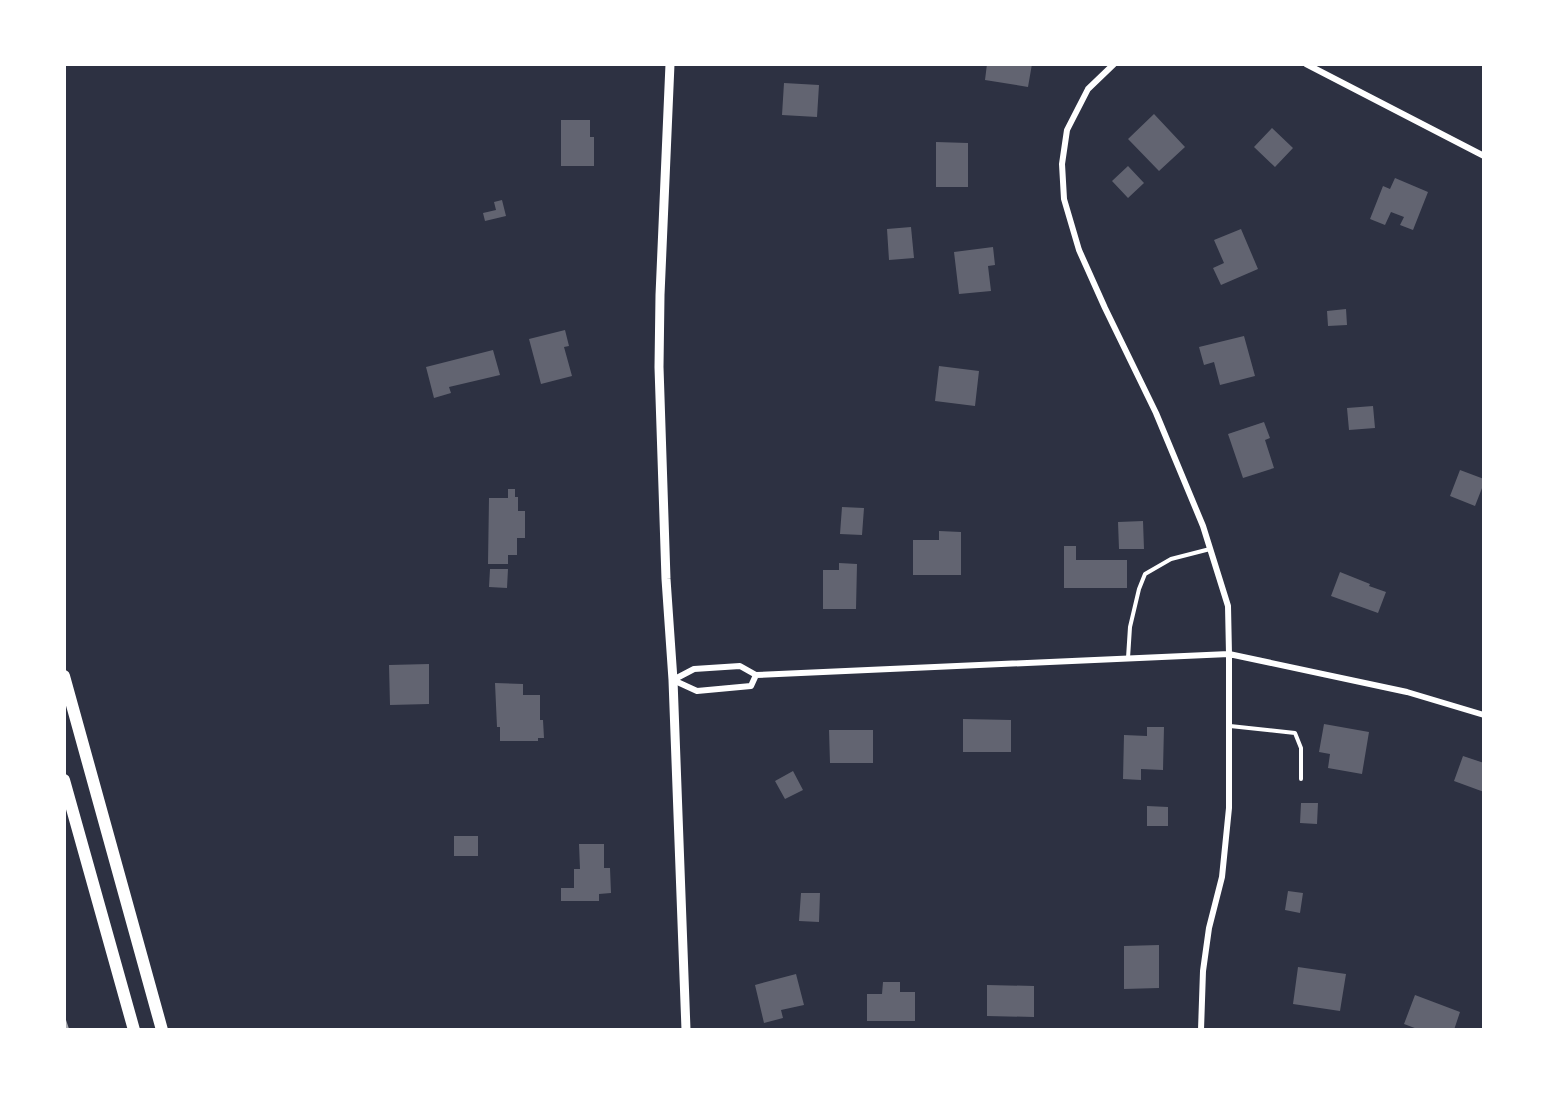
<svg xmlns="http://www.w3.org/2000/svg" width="1548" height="1094" viewBox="0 0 1548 1094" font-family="'PT Sans Narrow',sans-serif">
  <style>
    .building { fill: #626471 }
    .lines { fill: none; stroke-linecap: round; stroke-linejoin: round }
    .service { stroke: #fff; stroke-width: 4 }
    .minor { stroke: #fff; stroke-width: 6 }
    .tertiary { stroke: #fff; stroke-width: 9 }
    .primary { stroke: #fff; stroke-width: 12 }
    .rail { stroke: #abadb3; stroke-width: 4.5 }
  </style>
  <rect width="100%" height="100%" fill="#2d3142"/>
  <path class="building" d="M 987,64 L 1032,64 L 1028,87 L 985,80 Z
    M 784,83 L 819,85 L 817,117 L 782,115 Z
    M 1154,114 L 1185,147 L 1159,171 L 1128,139 Z
    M 561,120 L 590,120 L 590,137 L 594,137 L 594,166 L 561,166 Z
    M 1272,128 L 1293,148 L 1275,167 L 1254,147 Z
    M 936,142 L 968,143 L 968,187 L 936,187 Z
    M 1128,166 L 1144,183 L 1128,198 L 1112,181 Z
    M 1395,178 L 1428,192 L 1413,230 L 1400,225 L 1404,217 L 1391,212 L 1385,225 L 1370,219 L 1383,186 L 1390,189 Z
    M 502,200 L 506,216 L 485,221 L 483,213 L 496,210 L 494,202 Z
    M 911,227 L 914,258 L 889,260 L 887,229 Z
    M 1241,229 L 1258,269 L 1221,285 L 1213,268 L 1224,263 L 1214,240 Z
    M 993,247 L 995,265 L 988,266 L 991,291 L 959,294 L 954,252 Z
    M 1346,309 L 1347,325 L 1328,326 L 1327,311 Z
    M 565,330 L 569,346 L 564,347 L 572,376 L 541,384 L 529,339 Z
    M 1244,336 L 1255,376 L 1220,385 L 1214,362 L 1204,365 L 1199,347 Z
    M 493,350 L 500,375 L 449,387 L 451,393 L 434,398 L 426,367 Z
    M 939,366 L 979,371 L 975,406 L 935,401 Z
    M 1373,406 L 1375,428 L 1349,430 L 1347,408 Z
    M 1264,422 L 1270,438 L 1265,440 L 1274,468 L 1243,478 L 1228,434 Z
    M 1460,470 L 1484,479 L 1484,483 L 1475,506 L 1450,496 Z
    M 508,489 L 515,489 L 515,497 L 518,497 L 518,511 L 525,511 L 525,538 L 517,538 L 517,555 L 508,555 L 508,564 L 488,564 L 489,498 L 508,498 Z
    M 842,507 L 864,508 L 862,535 L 840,534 Z
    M 1143,521 L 1144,549 L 1119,549 L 1118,522 Z
    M 939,531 L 961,532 L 961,575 L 913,575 L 913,540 L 939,540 Z
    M 1064,546 L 1076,546 L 1076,560 L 1127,560 L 1127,588 L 1064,588 Z
    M 839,563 L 857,564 L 856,609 L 823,609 L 823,570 L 839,570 Z
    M 490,569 L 508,569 L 507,588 L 489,587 Z
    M 1340,572 L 1370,584 L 1369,586 L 1386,592 L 1378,613 L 1331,596 Z
    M 429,664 L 429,704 L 390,705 L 389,665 Z
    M 495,683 L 523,684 L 523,695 L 540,695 L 540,720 L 543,720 L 544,738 L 538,738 L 538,741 L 500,741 L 500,727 L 497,727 Z
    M 963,719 L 1011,720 L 1011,752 L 963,752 Z
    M 1324,724 L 1369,732 L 1362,774 L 1328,768 L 1330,754 L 1319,752 Z
    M 1147,727 L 1164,727 L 1163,770 L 1141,769 L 1141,780 L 1123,779 L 1124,735 L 1147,736 Z
    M 829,730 L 873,730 L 873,763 L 830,763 Z
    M 1463,756 L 1484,763 L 1484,792 L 1454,781 Z
    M 793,771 L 803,790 L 785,799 L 775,781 Z
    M 1301,803 L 1318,803 L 1317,824 L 1300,823 Z
    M 1147,806 L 1168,807 L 1168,826 L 1147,826 Z
    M 454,836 L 478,836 L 478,856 L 454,856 Z
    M 579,844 L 604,844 L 604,868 L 610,868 L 611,893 L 599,894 L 599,901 L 561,901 L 561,888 L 574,888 L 574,869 L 580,869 Z
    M 1288,891 L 1303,893 L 1300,913 L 1285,910 Z
    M 801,893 L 820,893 L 819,922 L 799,921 Z
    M 1159,945 L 1159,988 L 1124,989 L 1124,946 Z
    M 1298,967 L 1346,974 L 1340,1011 L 1293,1004 Z
    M 796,974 L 804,1005 L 781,1010 L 783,1018 L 764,1023 L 755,985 Z
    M 883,982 L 900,982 L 900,992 L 915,992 L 915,1021 L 867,1021 L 867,994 L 882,994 Z
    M 987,985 L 1034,986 L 1034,1017 L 987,1016 Z
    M 1415,995 L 1460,1012 L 1454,1030 L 1420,1030 L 1404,1024 Z"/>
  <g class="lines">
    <path class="service" d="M 1128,658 L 1130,627 L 1139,589 L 1145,574 L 1171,559 L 1210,549
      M 1230,726 L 1295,733 L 1301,748 L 1301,779"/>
    <path class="minor" d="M 1114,64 L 1088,89 L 1067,130 L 1062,164 L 1064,199 L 1079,250 L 1105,308 L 1156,413 L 1203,526 L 1228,606 L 1229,654 L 1229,808 L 1222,877 L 1209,928 L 1203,971 L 1201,1030
      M 1306,64 L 1484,156
      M 673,680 L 694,669 L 740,666 L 756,675 L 1229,654 L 1407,692 L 1484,715
      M 673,680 L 697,691 L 751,686 L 756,675"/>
    <path class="tertiary" d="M 670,64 L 660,295 L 659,367 L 666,579 L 673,680 L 686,1030"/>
    <path class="primary" d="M 64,676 L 162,1030
      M 64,780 L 134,1030"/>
    <path class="rail" d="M 64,1021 L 67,1030"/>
  </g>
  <rect width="1548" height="1094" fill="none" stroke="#ffffff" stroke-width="132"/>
</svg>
